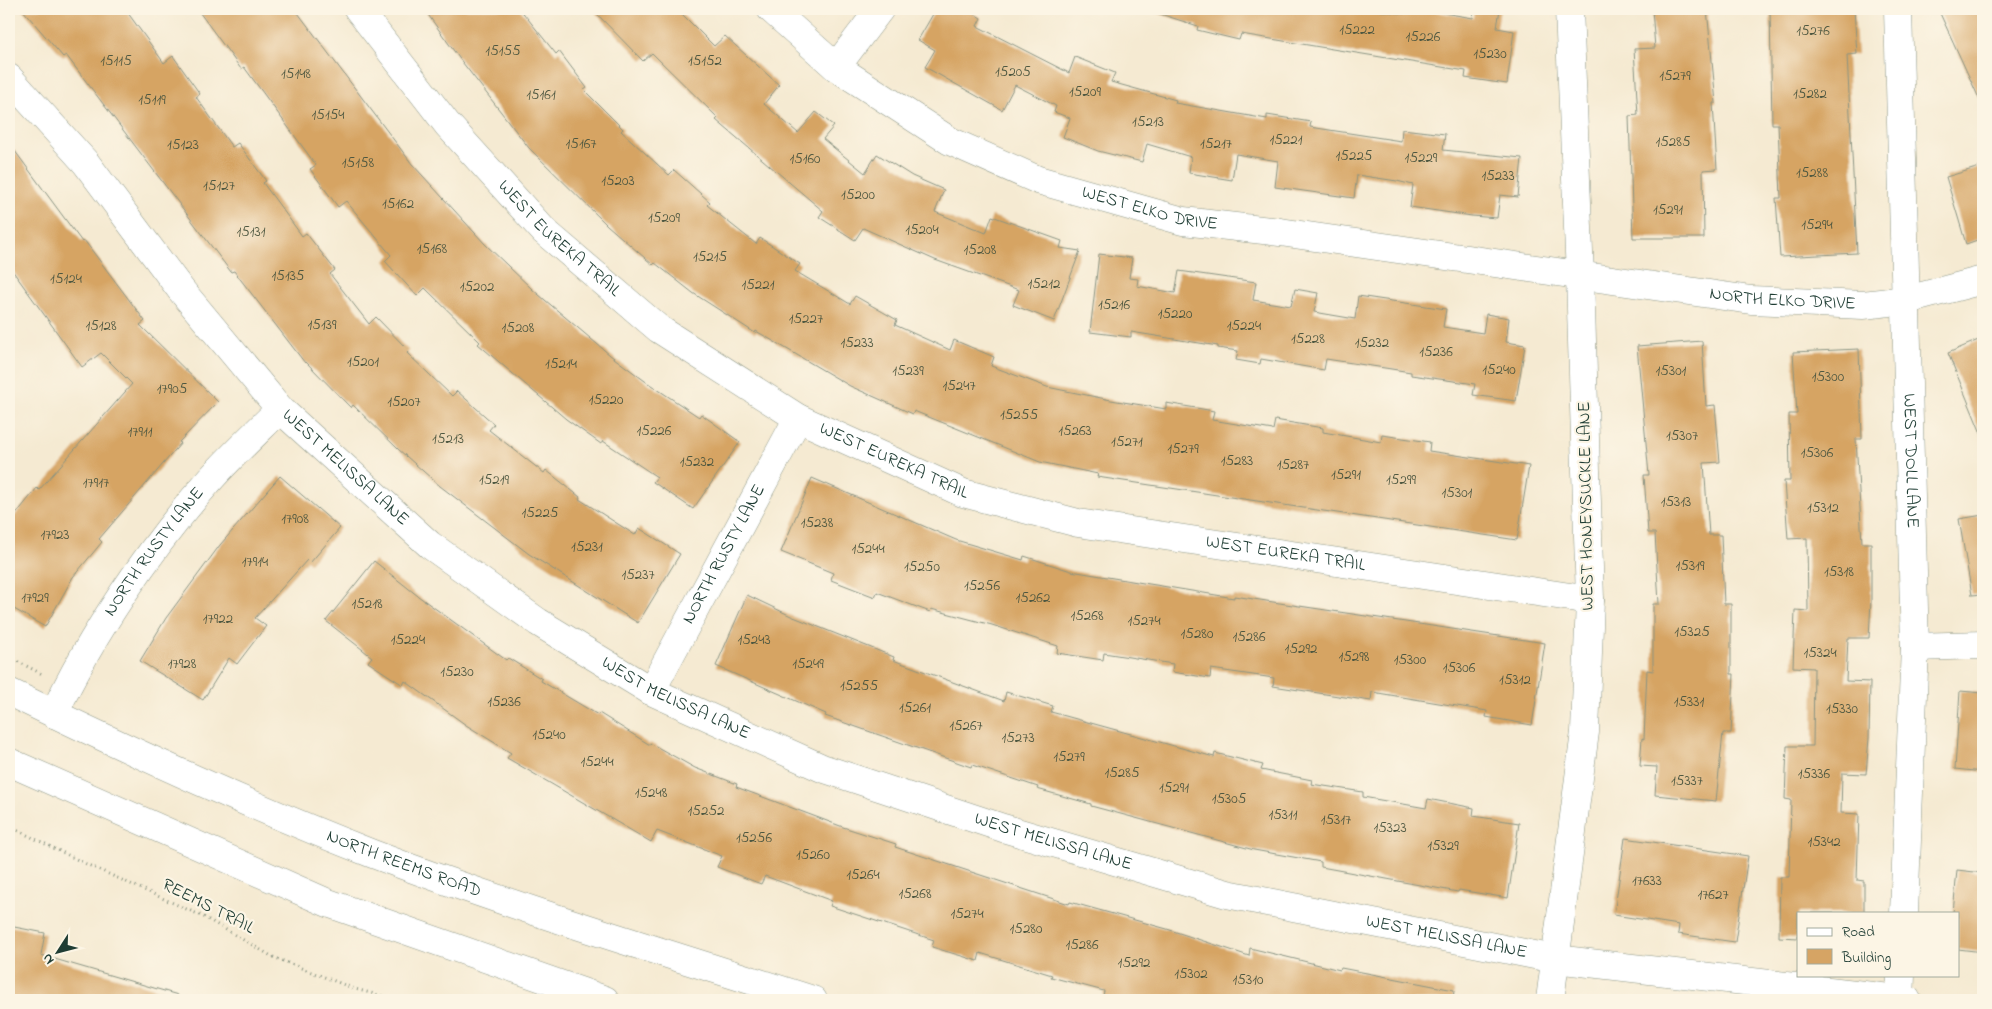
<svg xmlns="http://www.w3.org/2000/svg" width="1992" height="1009" viewBox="0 0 1992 1009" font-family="'Indie Flower',sans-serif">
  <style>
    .building { fill: #d6a464 }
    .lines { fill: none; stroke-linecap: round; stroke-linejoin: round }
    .street-casing { stroke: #8a9483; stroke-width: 29 }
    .secondary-casing { stroke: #8a9483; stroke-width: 29 }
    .path { stroke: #8a9483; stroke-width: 3; stroke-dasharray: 1 4; stroke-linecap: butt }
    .street { stroke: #fff; stroke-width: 28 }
    .secondary { stroke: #fff; stroke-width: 28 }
    .labels { text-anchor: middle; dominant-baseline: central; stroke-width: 4.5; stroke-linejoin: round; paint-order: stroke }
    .number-label { font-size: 15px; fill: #4d5740 }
    .street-label { font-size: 18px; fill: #1f3d34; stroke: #fcf5e5 }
  </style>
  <rect width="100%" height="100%" fill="#fcf5e5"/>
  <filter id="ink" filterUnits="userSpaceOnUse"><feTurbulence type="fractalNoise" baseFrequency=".02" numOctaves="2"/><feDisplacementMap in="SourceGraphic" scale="10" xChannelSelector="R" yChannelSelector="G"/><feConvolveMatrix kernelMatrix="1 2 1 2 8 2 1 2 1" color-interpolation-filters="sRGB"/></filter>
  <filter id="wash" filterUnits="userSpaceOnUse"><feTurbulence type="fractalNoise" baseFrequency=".0096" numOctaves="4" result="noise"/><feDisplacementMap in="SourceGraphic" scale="20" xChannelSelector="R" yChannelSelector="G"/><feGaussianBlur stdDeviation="1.12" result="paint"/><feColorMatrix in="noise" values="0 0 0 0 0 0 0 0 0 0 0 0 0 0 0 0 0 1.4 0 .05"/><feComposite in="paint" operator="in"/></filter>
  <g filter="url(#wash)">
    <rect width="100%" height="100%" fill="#f5ead2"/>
    <g id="blocks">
      <path class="building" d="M 22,9 L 125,9 L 164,63 L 173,56 L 200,94 L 196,97 L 232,147 L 238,143 L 266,181 L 263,183 L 302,236 L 306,233 L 335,270 L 330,274 L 369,324 L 376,317 L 409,351 L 407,353 L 452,396 L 457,391 L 494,424 L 489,430 L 544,473 L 546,470 L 580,497 L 579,499 L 635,535 L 639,528 L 680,554 L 638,623 L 529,554 L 440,486 L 398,449 L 353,405 L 351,408 L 306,362 L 305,363 L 234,271 L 231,272 L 66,55 L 63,57 Z
        M 197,9 L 295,9 L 412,164 L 485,244 L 532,289 L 610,355 L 645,381 L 699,417 L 701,414 L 740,442 L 693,509 L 653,482 L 657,477 L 603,441 L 601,444 L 566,419 L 478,344 L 480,342 L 425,288 L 417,296 L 385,261 L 391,255 L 346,201 L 338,207 L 310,169 L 316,165 L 244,67 L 241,69 Z
        M 424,9 L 520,9 L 556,54 L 559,51 L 587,88 L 584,90 L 623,129 L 621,131 L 669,175 L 674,170 L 710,202 L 707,205 L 756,244 L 760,238 L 800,264 L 795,271 L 850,304 L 855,296 L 897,320 L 895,325 L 950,350 L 954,340 L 994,357 L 991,366 L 1047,387 L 1111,400 L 1166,409 L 1166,403 L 1214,411 L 1212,420 L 1273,430 L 1275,420 L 1323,428 L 1323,432 L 1381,442 L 1382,435 L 1430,442 L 1429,451 L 1529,466 L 1517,540 L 1097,477 L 1098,474 L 1040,462 L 914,411 L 913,414 L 850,386 L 756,331 L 755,333 L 693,293 L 655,263 L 653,265 L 607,225 L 529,148 L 459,58 Z
        M 592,9 L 677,9 L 714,46 L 725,36 L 779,85 L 764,104 L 798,133 L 816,112 L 834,126 L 823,139 L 865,173 L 877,154 L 912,176 L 944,190 L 935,212 L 986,233 L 992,216 L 1062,241 L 1060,248 L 1080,251 L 1054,321 L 1013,305 L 1019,290 L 935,260 L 863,228 L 855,240 L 819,217 L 823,211 L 716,120 L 718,118 L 652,53 L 643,61 Z
        M 936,9 L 966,9 L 981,18 L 977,26 L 1069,73 L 1075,57 L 1115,73 L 1111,82 L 1176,100 L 1175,103 L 1267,119 L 1267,115 L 1311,122 L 1310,127 L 1401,141 L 1402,129 L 1445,134 L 1443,150 L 1522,158 L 1518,197 L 1500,195 L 1497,218 L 1472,216 L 1410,207 L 1413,185 L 1397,181 L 1357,175 L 1354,198 L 1275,187 L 1278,161 L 1236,154 L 1232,180 L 1189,173 L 1191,157 L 1147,144 L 1142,162 L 1098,151 L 1063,137 L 1070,118 L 1054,112 L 1056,106 L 1015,85 L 1002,110 L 925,67 L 935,50 L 918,40 Z
        M 1158,9 L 1367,9 L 1404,14 L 1405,9 L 1432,9 L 1432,11 L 1473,18 L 1474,9 L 1500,9 L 1497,28 L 1514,31 L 1507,84 L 1465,78 L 1466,71 L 1241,34 L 1239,40 L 1197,30 L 1198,26 L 1157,13 Z
        M 1652,9 L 1707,9 L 1716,103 L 1713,103 L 1717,169 L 1703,170 L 1704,238 L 1633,238 L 1629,116 L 1638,115 L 1634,49 L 1655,48 Z
        M 1770,9 L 1854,9 L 1857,54 L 1847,55 L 1857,253 L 1780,257 L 1776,198 L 1781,198 L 1778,124 L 1772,124 Z
        M 1938,9 L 1983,9 L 1983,107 Z
        M 9,143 L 82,242 L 84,240 L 145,321 L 140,325 L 218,402 L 179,442 L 181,443 L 99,539 L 102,542 L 73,577 L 45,627 L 9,606 L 9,523 L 37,488 L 39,490 L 132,384 L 101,353 L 82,367 L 9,266 Z
        M 1983,166 L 1983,238 L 1966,244 L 1946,177 Z
        M 1099,254 L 1132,258 L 1129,278 L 1138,279 L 1137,286 L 1175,293 L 1179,271 L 1256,282 L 1253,300 L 1291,306 L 1295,289 L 1318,293 L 1314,312 L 1355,319 L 1358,296 L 1446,309 L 1443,327 L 1483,333 L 1486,314 L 1509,318 L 1506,342 L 1525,345 L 1516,401 L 1473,395 L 1475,384 L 1411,375 L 1411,372 L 1326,359 L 1324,370 L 1261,359 L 1260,364 L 1236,360 L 1238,351 L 1218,348 L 1218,346 L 1131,332 L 1131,337 L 1090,332 Z
        M 1983,338 L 1983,438 L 1948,353 Z
        M 1702,341 L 1706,406 L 1715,405 L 1720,462 L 1704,463 L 1709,535 L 1721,535 L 1724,604 L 1731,604 L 1731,674 L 1734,674 L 1731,733 L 1723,733 L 1716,801 L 1655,795 L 1657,767 L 1640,766 L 1642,738 L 1644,739 L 1647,670 L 1653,671 L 1653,604 L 1659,604 L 1655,533 L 1648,533 L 1644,475 L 1649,475 L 1637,346 Z
        M 1859,349 L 1862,439 L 1856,439 L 1862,543 L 1871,543 L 1871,601 L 1869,638 L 1848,638 L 1846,681 L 1870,682 L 1869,738 L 1866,774 L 1842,773 L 1841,813 L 1859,814 L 1857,880 L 1864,881 L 1864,913 L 1798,913 L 1798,938 L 1779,937 L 1780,877 L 1789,877 L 1791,800 L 1785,799 L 1787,746 L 1813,746 L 1814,668 L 1793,667 L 1795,610 L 1808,611 L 1807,538 L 1788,539 L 1784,481 L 1790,481 L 1789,414 L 1797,414 L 1793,352 Z
        M 280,476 L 340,528 L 310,563 L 307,560 L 255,618 L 266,626 L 237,664 L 229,658 L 203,700 L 140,661 L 166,618 L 220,545 Z
        M 812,478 L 956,540 L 1023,560 L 1024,556 L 1071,571 L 1234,598 L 1234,596 L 1286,604 L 1545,643 L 1532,725 L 1486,717 L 1487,711 L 1372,692 L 1371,701 L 1273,686 L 1274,678 L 1211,669 L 1210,678 L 1172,672 L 1173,664 L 1104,653 L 1103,660 L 1057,653 L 1058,646 L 992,625 L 931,609 L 930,612 L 877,592 L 875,597 L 831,580 L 833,573 L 781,552 Z
        M 1983,515 L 1983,594 L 1972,595 L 1959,519 Z
        M 374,561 L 418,596 L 506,660 L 508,658 L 542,679 L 541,681 L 598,715 L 599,713 L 650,745 L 650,743 L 695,768 L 737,784 L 736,787 L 843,827 L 896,844 L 895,847 L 1069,904 L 1070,902 L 1167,929 L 1249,956 L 1250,948 L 1340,970 L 1341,968 L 1454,990 L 1453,1000 L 1102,1000 L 1104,991 L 1051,977 L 1052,975 L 980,953 L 978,961 L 932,947 L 934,940 L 830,906 L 832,901 L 765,876 L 761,884 L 717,867 L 722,856 L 657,831 L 651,842 L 507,758 L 511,753 L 466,725 L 405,681 L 403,685 L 368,662 L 372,657 L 326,621 Z
        M 747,595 L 791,616 L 894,657 L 893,660 L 1004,701 L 1006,692 L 1053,706 L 1051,712 L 1214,757 L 1215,753 L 1263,765 L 1261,770 L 1312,780 L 1311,784 L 1363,792 L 1363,797 L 1426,808 L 1428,799 L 1474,808 L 1473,816 L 1519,823 L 1508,898 L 1459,890 L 1458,892 L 1321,867 L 1321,862 L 1254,850 L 1143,820 L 1091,806 L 1091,804 L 1037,789 L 1038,787 L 972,765 L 971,767 L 825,716 L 826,714 L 716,666 Z
        M 1960,691 L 1983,693 L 1983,772 L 1955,769 Z
        M 1625,838 L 1748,856 L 1735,942 L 1678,934 L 1679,925 L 1614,915 Z
        M 1957,870 L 1983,873 L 1983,952 L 1958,949 L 1958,913 L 1953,913 Z
        M 9,926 L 45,933 L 41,955 L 178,995 L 177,1000 L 9,1000 Z"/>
    </g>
  </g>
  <g filter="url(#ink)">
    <use href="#blocks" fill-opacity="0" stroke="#8a9483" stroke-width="1"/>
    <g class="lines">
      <g class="street-casing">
        <g id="street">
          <path id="s1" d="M 358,9 L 447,124 L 544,231 L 659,329 L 798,418 L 963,493 L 1078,523 L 1590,600"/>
          <path id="s2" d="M 771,9 L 836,67 L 950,141 L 1038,180 L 1183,221 L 1280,232 L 1751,300 L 1863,305 L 1907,300 L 1983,280"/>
          <path id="s3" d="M 1898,9 L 1915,647 L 1904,913"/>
          <path d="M 836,67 L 880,9"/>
          <path id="s4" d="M 9,78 L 86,163 L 181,290 L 280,409 L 430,545 L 538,622 L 651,691 L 822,768 L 1003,828 L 1227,894 L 1555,959 L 1907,1000"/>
          <path d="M 1915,647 L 1983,645"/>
          <path id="s5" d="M 651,691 L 798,418"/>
          <path id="s6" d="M 54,714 C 90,636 151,547 208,482 C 230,457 256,433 280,409"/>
          <path d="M 1900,1000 L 1901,975"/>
        </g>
      </g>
      <g class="secondary-casing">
        <g id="secondary">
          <path id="s7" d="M 9,692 C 128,750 249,806 373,854 C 518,909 666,953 813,1000"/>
          <path d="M 9,762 L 328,903 L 605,1000"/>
          <path d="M 1550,1000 L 1585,732 L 1590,600 L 1580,276 L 1569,9"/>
        </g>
      </g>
      <path class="path" d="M 9,657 L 44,675
        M 9,826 L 84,863 L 202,916 L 273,957 L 355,989 L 398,1000"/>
      <use href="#street" class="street"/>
      <use href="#secondary" class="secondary"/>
    </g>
  </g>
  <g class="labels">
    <g class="number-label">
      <text x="1357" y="30">15222</text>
      <text x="1813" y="31">15276</text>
      <text x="1423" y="37">15226</text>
      <text x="503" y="51">15155</text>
      <text x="1490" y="54">15230</text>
      <text x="116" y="61">15115</text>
      <text x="705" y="61">15152</text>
      <text x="1013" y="72">15205</text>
      <text x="296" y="74">15148</text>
      <text x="1675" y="76">15279</text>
      <text x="1085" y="92">15209</text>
      <text x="1810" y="94">15282</text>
      <text x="541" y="95">15161</text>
      <text x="152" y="100">15119</text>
      <text x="328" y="115">15154</text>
      <text x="1148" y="122">15213</text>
      <text x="1286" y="140">15221</text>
      <text x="1673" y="142">15285</text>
      <text x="581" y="144">15167</text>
      <text x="1216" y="144">15217</text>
      <text x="183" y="145">15123</text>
      <text x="1354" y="156">15225</text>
      <text x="1421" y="158">15229</text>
      <text x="805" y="159">15160</text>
      <text x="358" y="163">15158</text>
      <text x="1812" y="173">15288</text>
      <text x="1498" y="176">15233</text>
      <text x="618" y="181">15203</text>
      <text x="219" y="186">15127</text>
      <text x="858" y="195">15200</text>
      <text x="398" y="204">15162</text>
      <text x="1668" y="210">15291</text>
      <text x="664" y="218">15209</text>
      <text x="1817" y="225">15294</text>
      <text x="922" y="230">15204</text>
      <text x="251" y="232">15131</text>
      <text x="432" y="249">15168</text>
      <text x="980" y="250">15208</text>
      <text x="710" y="257">15215</text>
      <text x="288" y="276">15135</text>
      <text x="66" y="279">15124</text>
      <text x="1044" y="284">15212</text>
      <text x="758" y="285">15221</text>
      <text x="477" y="287">15202</text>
      <text x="1114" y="305">15216</text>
      <text x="1175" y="314">15220</text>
      <text x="806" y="319">15227</text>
      <text x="322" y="325">15139</text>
      <text x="101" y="326">15128</text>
      <text x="1244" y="326">15224</text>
      <text x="518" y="328">15208</text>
      <text x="1308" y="339">15228</text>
      <text x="857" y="343">15233</text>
      <text x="1372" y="343">15232</text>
      <text x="1436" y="352">15236</text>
      <text x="363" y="362">15201</text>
      <text x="561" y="364">15214</text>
      <text x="1499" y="370">15240</text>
      <text x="908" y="371">15239</text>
      <text x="1671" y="371">15301</text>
      <text x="1828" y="377">15300</text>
      <text x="959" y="386">15247</text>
      <text x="172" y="389">17905</text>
      <text x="606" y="400">15220</text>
      <text x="404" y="402">15207</text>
      <text x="1019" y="415">15255</text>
      <text x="654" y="431">15226</text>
      <text x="1075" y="431">15263</text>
      <text x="140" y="432">17911</text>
      <text x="1682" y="436">15307</text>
      <text x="448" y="439">15213</text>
      <text x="1127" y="442">15271</text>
      <text x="1183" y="449">15279</text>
      <text x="1817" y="453">15306</text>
      <text x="1237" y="461">15283</text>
      <text x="697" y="462">15232</text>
      <text x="1293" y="465">15287</text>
      <text x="1346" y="475">15291</text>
      <text x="494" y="480">15219</text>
      <text x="1401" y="480">15299</text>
      <text x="96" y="483">17917</text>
      <text x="1457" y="493">15301</text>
      <text x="1676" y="502">15313</text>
      <text x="1823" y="508">15312</text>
      <text x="540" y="513">15225</text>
      <text x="295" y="519">17908</text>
      <text x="817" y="523">15238</text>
      <text x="55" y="535">17923</text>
      <text x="587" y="547">15231</text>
      <text x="868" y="549">15244</text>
      <text x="255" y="562">17914</text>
      <text x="1690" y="566">15319</text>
      <text x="922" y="567">15250</text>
      <text x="1839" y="572">15318</text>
      <text x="638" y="575">15237</text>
      <text x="982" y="586">15256</text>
      <text x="35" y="598">17929</text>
      <text x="1033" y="598">15262</text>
      <text x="367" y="604">15218</text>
      <text x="1087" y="616">15268</text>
      <text x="218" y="619">17922</text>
      <text x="1144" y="621">15274</text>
      <text x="1692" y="632">15325</text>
      <text x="1197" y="634">15280</text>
      <text x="1249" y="637">15286</text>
      <text x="408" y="640">15224</text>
      <text x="754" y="640">15243</text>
      <text x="1301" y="649">15292</text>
      <text x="1820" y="653">15324</text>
      <text x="1354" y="657">15298</text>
      <text x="1410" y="660">15300</text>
      <text x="182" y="664">17928</text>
      <text x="808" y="664">15249</text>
      <text x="1459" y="668">15306</text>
      <text x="457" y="672">15230</text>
      <text x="1515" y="680">15312</text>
      <text x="859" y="686">15255</text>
      <text x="504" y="702">15236</text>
      <text x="1689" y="702">15331</text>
      <text x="915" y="708">15261</text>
      <text x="1842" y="709">15330</text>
      <text x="966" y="726">15267</text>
      <text x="549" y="735">15240</text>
      <text x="1018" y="738">15273</text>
      <text x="1069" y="757">15279</text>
      <text x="597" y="762">15244</text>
      <text x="1122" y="773">15285</text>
      <text x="1814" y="774">15336</text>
      <text x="1687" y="781">15337</text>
      <text x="1174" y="788">15291</text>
      <text x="651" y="793">15248</text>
      <text x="1229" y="799">15305</text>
      <text x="706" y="811">15252</text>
      <text x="1283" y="815">15311</text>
      <text x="1336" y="820">15317</text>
      <text x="1390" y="828">15323</text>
      <text x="754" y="838">15256</text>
      <text x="1824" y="842">15342</text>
      <text x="1443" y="846">15329</text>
      <text x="813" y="855">15260</text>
      <text x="863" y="875">15264</text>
      <text x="1647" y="881">17633</text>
      <text x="915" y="894">15268</text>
      <text x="1713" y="895">17627</text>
      <text x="967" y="914">15274</text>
      <text x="1026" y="929">15280</text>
      <text x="1082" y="945">15286</text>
      <text x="1134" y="963">15292</text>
      <text x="1191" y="974">15302</text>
      <text x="1248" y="980">15310</text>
    </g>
    <g class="street-label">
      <text stroke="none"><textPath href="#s2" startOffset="435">WEST ELKO DRIVE</textPath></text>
      <text stroke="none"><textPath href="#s1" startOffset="306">WEST EUREKA TRAIL</textPath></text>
      <text stroke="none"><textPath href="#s2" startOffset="1075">NORTH ELKO DRIVE</textPath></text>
      <text stroke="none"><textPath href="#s1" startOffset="711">WEST EUREKA TRAIL</textPath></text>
      <text stroke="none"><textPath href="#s3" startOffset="452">WEST DOLL LANE</textPath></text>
      <text stroke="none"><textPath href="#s4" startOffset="516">WEST MELISSA LANE</textPath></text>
      <text transform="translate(1587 506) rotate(-91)">WEST HONEYSUCKLE LANE</text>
      <text stroke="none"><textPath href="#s6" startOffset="191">NORTH RUSTY LANE</textPath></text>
      <text stroke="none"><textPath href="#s1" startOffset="1116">WEST EUREKA TRAIL</textPath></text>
      <text stroke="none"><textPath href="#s5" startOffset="155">NORTH RUSTY LANE</textPath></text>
      <text stroke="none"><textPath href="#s4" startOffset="921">WEST MELISSA LANE</textPath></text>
      <text stroke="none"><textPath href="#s4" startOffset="1326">WEST MELISSA LANE</textPath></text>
      <text stroke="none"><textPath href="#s7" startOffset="431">NORTH REEMS ROAD</textPath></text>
      <text transform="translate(208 907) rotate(27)">REEMS TRAIL</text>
      <text stroke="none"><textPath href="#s4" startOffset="1731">WEST MELISSA LANE</textPath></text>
    </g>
  </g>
  <rect width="1992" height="1009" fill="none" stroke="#fcf5e5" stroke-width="30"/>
  <rect x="1797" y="912" width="162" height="65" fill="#fcf5e5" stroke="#a4ab9e"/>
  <rect x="1807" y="928" width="25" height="8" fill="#ffffff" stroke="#a4ab9e"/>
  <text x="1842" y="936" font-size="15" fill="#1f3d34">Road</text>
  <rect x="1807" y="949" width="25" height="15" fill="#d6a464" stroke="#a4ab9e"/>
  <text x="1842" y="962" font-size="15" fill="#1f3d34">Building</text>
  <g transform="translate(58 952) rotate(234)" stroke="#fcf5e5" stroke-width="4" paint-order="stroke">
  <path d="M0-4L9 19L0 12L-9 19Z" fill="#1f3d34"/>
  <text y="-8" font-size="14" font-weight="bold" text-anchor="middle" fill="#1f3d34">N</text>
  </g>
</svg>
